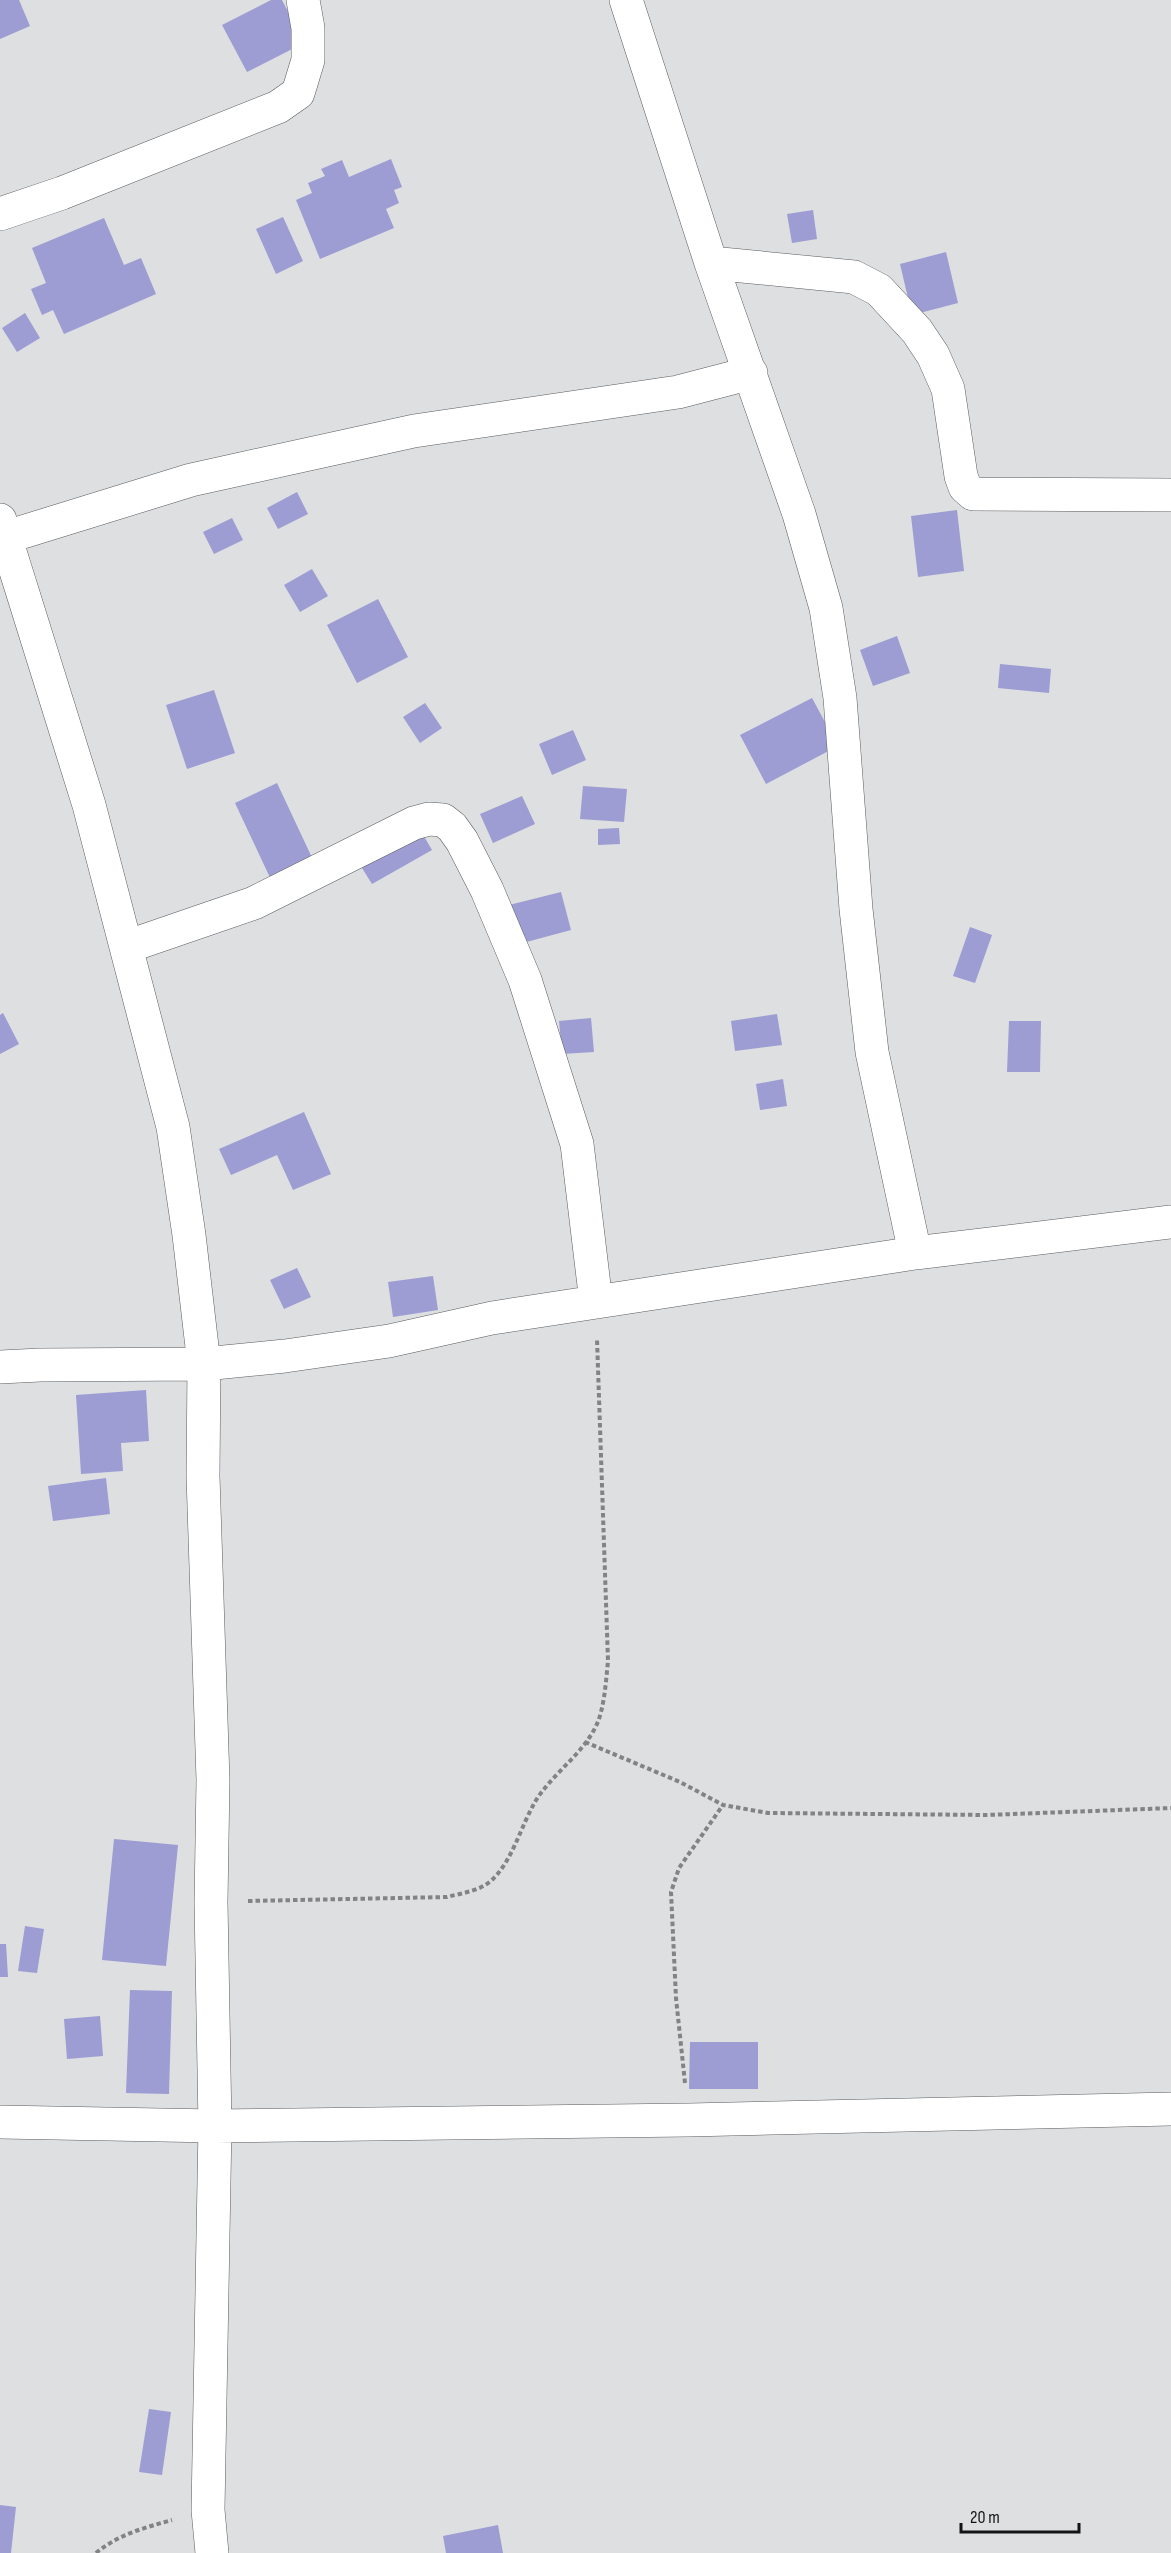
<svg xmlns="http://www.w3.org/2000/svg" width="1171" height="2553" viewBox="0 0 1171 2553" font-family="'Sofia Sans Condensed',sans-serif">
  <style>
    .building { fill: #9d9cd3 }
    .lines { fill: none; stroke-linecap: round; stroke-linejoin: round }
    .minor-casing { stroke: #595b5e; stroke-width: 34 }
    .path { stroke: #818384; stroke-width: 4; stroke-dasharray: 4.5 3; stroke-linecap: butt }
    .minor { stroke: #fff; stroke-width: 33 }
  </style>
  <rect width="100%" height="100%" fill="#dddfe1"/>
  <path class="building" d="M 0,0 L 19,0 L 30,26 L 0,39 Z
    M 271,0 L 282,0 L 304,43 L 247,72 L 222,25 Z
    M 391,159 L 402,187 L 394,190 L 399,203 L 386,209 L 394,228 L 320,259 L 296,200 L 312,193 L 308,183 L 325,176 L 321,169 L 342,160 L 349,177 Z
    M 813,210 L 817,239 L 792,243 L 787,214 Z
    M 283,217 L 303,261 L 276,274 L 256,229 Z
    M 104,218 L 124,265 L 141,258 L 156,294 L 64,334 L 53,310 L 42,315 L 31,289 L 46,283 L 32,248 Z
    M 946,252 L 958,303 L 912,315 L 900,264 Z
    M 25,313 L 40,338 L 17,352 L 2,328 Z
    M 297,492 L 308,514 L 278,529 L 267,508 Z
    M 957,510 L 964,571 L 918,577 L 911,516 Z
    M 232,518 L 243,540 L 214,554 L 203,532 Z
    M 312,569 L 328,596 L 300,612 L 284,585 Z
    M 378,599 L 408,657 L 357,683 L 327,625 Z
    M 897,636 L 910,673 L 873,686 L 860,650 Z
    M 1000,664 L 1051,669 L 1049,693 L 998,688 Z
    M 214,690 L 235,753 L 187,769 L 166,705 Z
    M 812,698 L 838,746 L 766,784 L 740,735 Z
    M 425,703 L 442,728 L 420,743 L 403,717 Z
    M 573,730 L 586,760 L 552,775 L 539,744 Z
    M 277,783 L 315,864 L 273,884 L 235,803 Z
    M 583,786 L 627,789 L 624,822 L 580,819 Z
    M 522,796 L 535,824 L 493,843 L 480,814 Z
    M 418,826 L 432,850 L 372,884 L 357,860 Z
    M 619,828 L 620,844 L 598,845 L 598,829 Z
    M 561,892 L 571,930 L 519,944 L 509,905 Z
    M 970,927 L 992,935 L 975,983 L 953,976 Z
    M 3,1013 L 19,1044 L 0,1054 L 0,1015 Z
    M 777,1014 L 782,1045 L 735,1051 L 731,1021 Z
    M 591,1018 L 594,1052 L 562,1054 L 559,1021 Z
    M 1009,1021 L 1041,1021 L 1040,1072 L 1007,1072 Z
    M 783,1079 L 787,1106 L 760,1110 L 756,1084 Z
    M 304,1112 L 331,1174 L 293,1190 L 277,1155 L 231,1175 L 219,1149 Z
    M 297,1268 L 311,1297 L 284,1309 L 270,1280 Z
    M 433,1276 L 438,1310 L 393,1317 L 388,1282 Z
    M 146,1390 L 149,1441 L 121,1443 L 123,1471 L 81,1474 L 76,1395 Z
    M 106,1478 L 110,1514 L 53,1521 L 48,1486 Z
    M 114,1839 L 178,1845 L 166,1966 L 102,1960 Z
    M 25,1926 L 44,1929 L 37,1973 L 18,1971 Z
    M 0,1944 L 6,1944 L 8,1977 L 0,1977 Z
    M 130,1990 L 172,1991 L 169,2094 L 126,2093 Z
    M 100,2016 L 103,2056 L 67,2059 L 64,2019 Z
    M 690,2042 L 758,2042 L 758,2089 L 689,2089 Z
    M 149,2409 L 171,2412 L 162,2475 L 139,2472 Z
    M 0,2505 L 16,2507 L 11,2553 L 0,2553 Z
    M 498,2525 L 503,2553 L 446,2553 L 443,2536 Z"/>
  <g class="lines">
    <g class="minor-casing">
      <path id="minor" d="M 626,0 L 711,263 L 799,514 L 826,608 L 840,698 L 856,909 L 872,1052 L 915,1253
        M 0,214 L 62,193 L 278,107 L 298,93 L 308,60 L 308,28 L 303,0
        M 711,263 L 854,277 L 879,290 L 917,331 L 933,355 L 948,389 L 961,476 L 965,487 L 973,494 L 1171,495
        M 0,520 L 89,805 L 173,1127 L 189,1235 L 204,1364 L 203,1476 L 213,1780 L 211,1902 L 215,2126 L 208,2510 L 212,2553
        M 0,539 L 191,480 L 414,431 L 678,392 L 751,373
        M 126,947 L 254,903 L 414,823 L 429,819 L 443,820 L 452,827 L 462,841 L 487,890 L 525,980 L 577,1144 L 596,1302
        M 0,1367 L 40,1365 L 204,1364 L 285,1356 L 389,1341 L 492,1318 L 915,1253 L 1171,1222
        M 0,2122 L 215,2126 L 689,2120 L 1171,2109"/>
    </g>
    <path class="path" d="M 585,1742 L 680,1782 L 723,1805 L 768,1813 L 987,1815 L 1171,1808
      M 248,1901 L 447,1897 C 462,1893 481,1891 493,1879 C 513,1859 521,1826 535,1802 C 552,1773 587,1752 599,1719 C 605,1700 606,1680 608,1661 L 597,1339
      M 685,2083 L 676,1998 L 671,1892 L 679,1868 L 723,1805
      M 96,2553 C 119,2534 144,2528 172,2520"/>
    <use href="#minor" class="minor"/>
  </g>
  <path d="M961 2523v9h118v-9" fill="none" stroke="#131415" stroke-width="3"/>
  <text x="970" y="2523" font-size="18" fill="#131415" stroke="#dddfe1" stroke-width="4.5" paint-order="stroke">20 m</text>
</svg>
